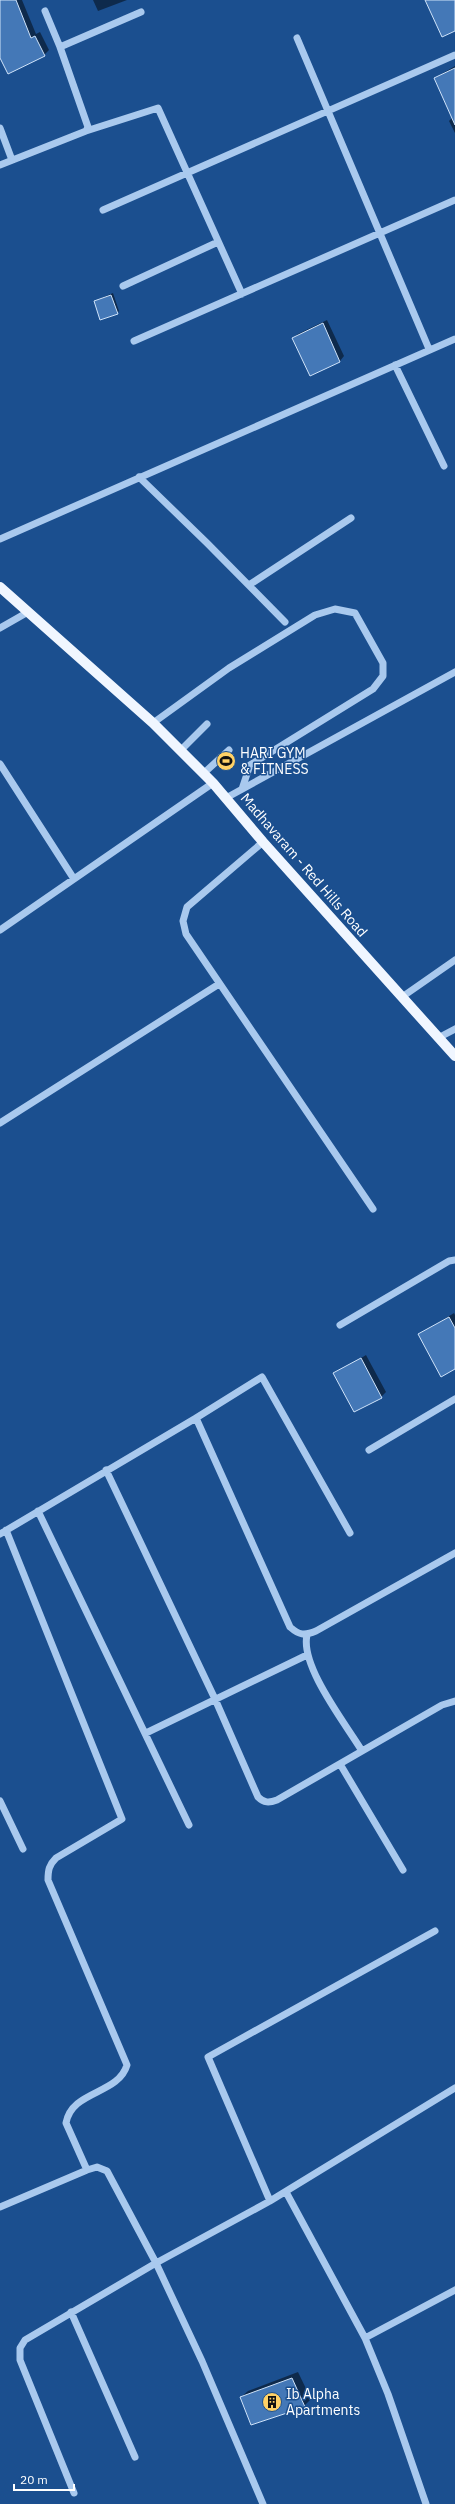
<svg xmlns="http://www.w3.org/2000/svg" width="455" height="2504" viewBox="0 0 455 2504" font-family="'IBM Plex Sans',sans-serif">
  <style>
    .shadow { fill: #0007 }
    .building { fill: #4478b7; stroke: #cfe3fa }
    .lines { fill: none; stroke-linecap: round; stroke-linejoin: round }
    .minor { stroke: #a9c9ee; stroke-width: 7 }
    .major { stroke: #f0f6ff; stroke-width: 10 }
    .labels { text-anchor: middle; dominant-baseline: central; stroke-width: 3; stroke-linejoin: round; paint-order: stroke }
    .poi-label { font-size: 14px; fill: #fff; stroke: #1b4f8f; text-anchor: start }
    .street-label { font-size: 14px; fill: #fff; stroke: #1b4f8f }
  </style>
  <rect width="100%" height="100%" fill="#1b4f8f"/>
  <path class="shadow" d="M 0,0 L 22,0 L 36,34 L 40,32 L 49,50 L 44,55 L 0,57 Z
    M 93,0 L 127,0 L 98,11 Z
    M 455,66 L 455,133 L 449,121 L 453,117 L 435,78 Z
    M 113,293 L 119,311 L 117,313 L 95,301 Z
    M 327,320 L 344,356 L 340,361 L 310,375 L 293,338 L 298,334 Z
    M 454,1313 L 455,1315 L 455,1368 L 419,1335 Z
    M 366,1355 L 386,1392 L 381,1397 L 335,1374 Z
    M 298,2372 L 311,2399 L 304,2406 L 241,2397 L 248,2391 Z"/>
  <path class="building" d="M 0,0 L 16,0 L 31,38 L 35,36 L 45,56 L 8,74 L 0,58 Z
    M 425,0 L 455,0 L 455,31 L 442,37 Z
    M 455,68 L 455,125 L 434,78 Z
    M 111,295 L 118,314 L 100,320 L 94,301 Z
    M 323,323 L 340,362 L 310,376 L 292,338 Z
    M 449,1317 L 455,1328 L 455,1369 L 441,1377 L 418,1334 Z
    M 361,1358 L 382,1398 L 354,1412 L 333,1373 Z
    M 292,2378 L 305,2407 L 251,2425 L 240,2397 Z"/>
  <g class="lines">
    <path class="minor" d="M 45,11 L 60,47
      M 297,38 L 429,349
      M 0,128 L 12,160
      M 86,131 L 158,108 L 242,294
      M 0,165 L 86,131 L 88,127 L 60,47 L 141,12
      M 103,210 L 455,55
      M 123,286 L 218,242
      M 134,341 L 455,200
      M 395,365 L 444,466
      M 139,477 L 207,543 L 285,622
      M 0,539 L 455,339
      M 249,585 L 351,518
      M 0,628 L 28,612
      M 153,723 L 229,668 L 315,615 L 335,609 L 355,613 L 383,663 L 383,676 L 373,689 L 250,765 L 242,789
      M 181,750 L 207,724
      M 0,764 L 74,879
      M 204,773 L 229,750
      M 226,798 L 455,672
      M 263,842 L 187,907 L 183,921 L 186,934 L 373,1209
      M 0,930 L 213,783
      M 402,997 L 455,960
      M 438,1038 L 455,1029
      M 0,1123 L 219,984
      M 340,1325 L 449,1261 L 455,1260
      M 196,1418 L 262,1377 L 350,1533
      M 369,1450 L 455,1399
      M 106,1470 L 215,1699 L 258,1797 C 264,1803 269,1803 277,1800 L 442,1705 L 455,1701
      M 38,1511 L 189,1825
      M 6,1530 L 122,1819 L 56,1858 C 49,1865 48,1870 48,1880 L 127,2065 C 118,2095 72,2090 66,2123 L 87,2170
      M 0,1534 L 196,1418 L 290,1627 C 299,1635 304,1636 316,1631 L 455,1553
      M 307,1635 C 300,1666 345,1723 362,1751
      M 146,1733 L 307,1655
      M 340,1764 L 403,1870
      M 0,1801 L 23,1849
      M 286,2192 L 365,2338 L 388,2394 L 426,2504
      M 270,2201 L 208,2057 L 435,1931
      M 0,2207 L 87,2170 L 97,2167 L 107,2171 L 156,2263 L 202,2361 L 263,2504
      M 71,2312 L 135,2457
      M 365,2338 L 455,2290
      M 74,2493 L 20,2360 L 20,2348 L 25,2340 L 156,2263 L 270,2201 L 455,2088"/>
    <path class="major" d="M 0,587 L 153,723 L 213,783 L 263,842 L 455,1056"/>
  </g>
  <defs>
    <g id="stadium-disc" transform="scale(1)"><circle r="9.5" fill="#ffd166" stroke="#1b4f8f"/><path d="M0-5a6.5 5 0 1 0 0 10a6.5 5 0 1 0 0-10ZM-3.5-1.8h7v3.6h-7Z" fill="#111"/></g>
    <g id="building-disc" transform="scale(1)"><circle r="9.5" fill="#ffd166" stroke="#1b4f8f"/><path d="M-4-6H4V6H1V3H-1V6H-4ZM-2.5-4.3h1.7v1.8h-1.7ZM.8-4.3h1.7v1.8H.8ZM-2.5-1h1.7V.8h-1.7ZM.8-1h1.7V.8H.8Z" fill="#111"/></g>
  </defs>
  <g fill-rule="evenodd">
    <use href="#stadium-disc" x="226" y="761"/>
    <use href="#building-disc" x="272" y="2402"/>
  </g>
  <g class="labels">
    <g class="poi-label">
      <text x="240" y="753">HARI GYM<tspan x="240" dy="16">&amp; FITNESS</tspan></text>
      <text x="286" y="2394">Ib Alpha<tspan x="286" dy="16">Apartments</tspan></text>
    </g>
    <g class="street-label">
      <text transform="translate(304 865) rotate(49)">Madhavaram - Red Hills Road</text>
    </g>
  </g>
  <path d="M14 2484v6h60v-6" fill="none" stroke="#ffffff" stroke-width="2"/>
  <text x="20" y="2484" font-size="12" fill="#ffffff" stroke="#1b4f8f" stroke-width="3" paint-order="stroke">20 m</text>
</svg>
